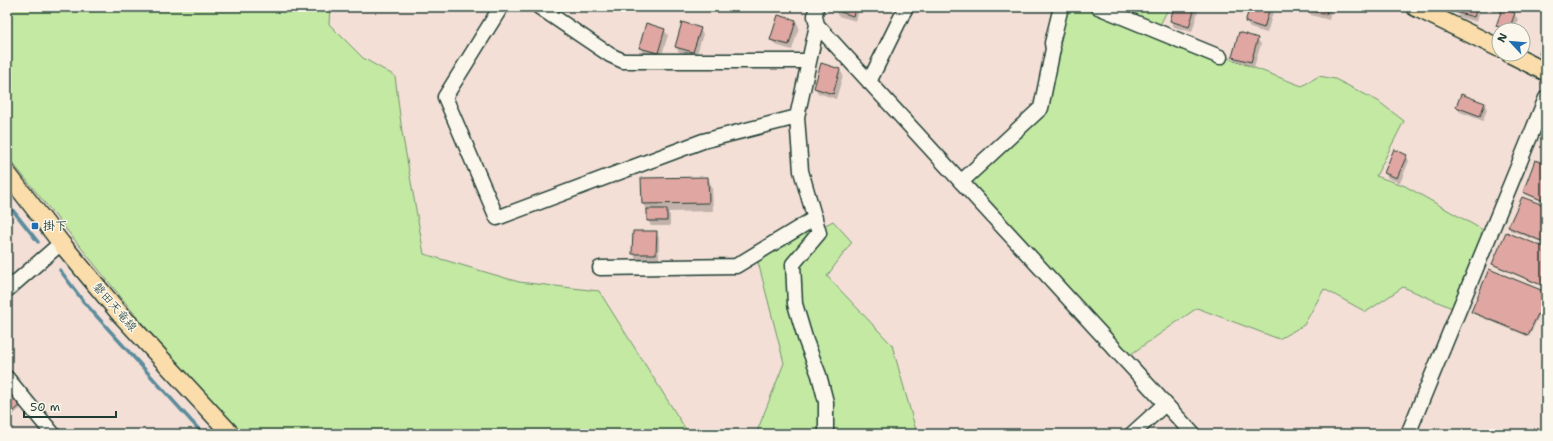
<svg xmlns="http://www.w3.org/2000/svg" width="1553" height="441" viewBox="0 0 1553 441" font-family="'Shantell Sans','Klee One',sans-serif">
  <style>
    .green { fill: #c3e9a3; stroke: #71936c }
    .shadow { fill: #0003 }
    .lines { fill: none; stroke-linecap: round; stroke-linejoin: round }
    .stream { stroke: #5b8c9d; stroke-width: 3.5 }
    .building { fill: #e0a6a1; stroke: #1f3d34 }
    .minor-casing { stroke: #1f3d34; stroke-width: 17 }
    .major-casing { stroke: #1f3d34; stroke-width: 20 }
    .minor { stroke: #fbf7ec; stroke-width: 14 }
    .major { stroke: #fbddab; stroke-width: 17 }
    .poi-dot { fill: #1f6fb2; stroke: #fbf7ec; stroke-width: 1.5 }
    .labels { text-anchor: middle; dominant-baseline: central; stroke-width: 3; stroke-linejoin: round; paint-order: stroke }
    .poi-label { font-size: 12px; font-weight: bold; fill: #1f3d34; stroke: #fbf7ec; text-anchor: start }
    .street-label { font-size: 12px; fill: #1f3d34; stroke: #fbf7ec }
  </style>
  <rect width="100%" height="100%" fill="#f3dfd6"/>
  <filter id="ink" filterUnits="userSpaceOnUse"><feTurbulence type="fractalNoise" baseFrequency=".025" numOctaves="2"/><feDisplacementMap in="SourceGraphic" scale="8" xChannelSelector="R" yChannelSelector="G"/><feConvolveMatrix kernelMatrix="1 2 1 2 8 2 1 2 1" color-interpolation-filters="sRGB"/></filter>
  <g filter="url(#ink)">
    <path class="green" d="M 7,7 L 330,7 L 329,24 L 363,58 L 395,76 L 402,132 L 424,254 L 519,282 L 599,291 L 685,428 L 693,434 L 242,434 L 141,322 L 7,156 Z
      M 1062,7 L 1169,7 L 1157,31 L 1302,86 L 1319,76 L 1335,79 L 1378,101 L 1404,121 L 1376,176 L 1405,186 L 1497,238 L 1482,255 L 1459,311 L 1403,287 L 1366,312 L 1324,289 L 1304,325 L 1279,339 L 1197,308 L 1124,359 L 966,178 L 1030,126 Z
      M 815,218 L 818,229 L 833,221 L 852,242 L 827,276 L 892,345 L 917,434 L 756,434 L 784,363 L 756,254 Z"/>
    <path class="shadow" d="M 718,7 L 739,7 L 738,11 Z
      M 836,7 L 860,7 L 856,21 L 838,16 L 835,10 Z
      M 1175,7 L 1198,7 L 1199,8 L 1192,32 L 1174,27 L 1171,21 Z
      M 1251,7 L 1273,7 L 1274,9 L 1267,33 L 1250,28 L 1246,22 Z
      M 1309,7 L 1332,7 L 1329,20 L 1311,15 L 1308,9 Z
      M 1458,7 L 1481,7 L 1477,22 L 1459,17 L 1456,11 Z
      M 1514,14 L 1518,19 L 1514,30 L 1500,30 L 1497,25 Z
      M 778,16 L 796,21 L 799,27 L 792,50 L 775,45 L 771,39 Z
      M 1546,23 L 1546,57 L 1542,56 L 1540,53 L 1544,42 L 1542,38 Z
      M 700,29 L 703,34 L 696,57 L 679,52 L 676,47 Z
      M 664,30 L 668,35 L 661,58 L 643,53 L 640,48 Z
      M 1257,39 L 1261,44 L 1254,67 L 1236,62 L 1233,57 Z
      M 840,70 L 843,75 L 836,99 L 818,93 L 815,88 Z
      M 1484,104 L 1487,109 L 1483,121 L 1460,112 L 1457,107 Z
      M 1406,155 L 1409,161 L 1400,183 L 1388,178 L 1385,173 Z
      M 1546,165 L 1546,203 L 1525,194 L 1524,192 Z
      M 708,178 L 712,187 L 713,211 L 667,212 L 670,215 L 670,226 L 651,226 L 648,220 L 647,212 L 643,204 Z
      M 1546,207 L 1546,244 L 1510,230 L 1509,227 Z
      M 656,232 L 659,238 L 659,259 L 636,259 L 633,253 Z
      M 1546,249 L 1546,288 L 1495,266 L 1493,264 Z
      M 1546,293 L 1546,319 L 1539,316 L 1529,337 L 1474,314 L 1472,311 Z
      M 7,389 L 22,407 L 7,420 Z"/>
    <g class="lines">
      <path class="stream" d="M 7,203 L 38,242
        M 60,270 L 83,301 L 203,434"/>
    </g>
    <path class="building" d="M 835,7 L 856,7 L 853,16 L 834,10 Z
      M 1174,7 L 1195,7 L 1189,27 L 1170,21 Z
      M 1250,7 L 1270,7 L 1264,28 L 1245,22 Z
      M 1308,7 L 1328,7 L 1326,15 L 1307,9 Z
      M 1457,7 L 1477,7 L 1474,17 L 1455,12 Z
      M 1502,9 L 1515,13 L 1509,30 L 1496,26 Z
      M 778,15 L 796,20 L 789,45 L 770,40 Z
      M 1546,20 L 1546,38 L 1541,38 Z
      M 682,22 L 701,28 L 693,52 L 675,47 Z
      M 646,23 L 665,29 L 658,53 L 639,48 Z
      M 1239,32 L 1258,38 L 1251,62 L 1232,57 Z
      M 1544,40 L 1546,41 L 1546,56 L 1539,54 Z
      M 821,63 L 840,69 L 833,94 L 814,88 Z
      M 1461,94 L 1485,103 L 1480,116 L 1456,107 Z
      M 1394,149 L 1407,155 L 1397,178 L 1384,173 Z
      M 1535,160 L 1546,164 L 1546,202 L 1523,192 Z
      M 708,177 L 709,203 L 642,204 L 641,178 Z
      M 1522,197 L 1546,206 L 1546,243 L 1508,227 Z
      M 647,209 L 667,209 L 667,221 L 647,221 Z
      M 633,231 L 657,231 L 656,254 L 632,254 Z
      M 1506,232 L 1546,248 L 1546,287 L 1492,264 Z
      M 1489,269 L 1546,292 L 1546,318 L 1538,314 L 1528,335 L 1471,312 Z
      M 7,388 L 21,405 L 7,417 Z"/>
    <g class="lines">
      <g class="minor-casing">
        <path id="minor" d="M 501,7 L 445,97 L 497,218 L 703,141 L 797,117
          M 539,7 L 610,55 L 623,61 L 809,61
          M 816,7 L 815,16 L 817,25 L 1193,434
          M 1098,7 L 1220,57
          M 817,25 L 797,117 L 801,171 L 819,233 L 793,264 L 795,304 L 806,341 L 819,375 L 826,402 L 826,434
          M 869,82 L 906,7
          M 961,182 L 1041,108 L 1053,49 L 1052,43 L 1061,7
          M 600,268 L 736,266 L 815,218
          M 7,290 L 61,243
          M 7,378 L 53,434
          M 1132,434 L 1165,404
          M 1408,434 L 1546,98"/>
      </g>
      <g class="major-casing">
        <path id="major" d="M 1415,7 L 1499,48
          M 1510,54 L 1546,72
          M 7,173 L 61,243 L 121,315 L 231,434"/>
      </g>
      <use href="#minor" class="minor"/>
      <use href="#major" class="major"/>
    </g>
  </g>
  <rect class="poi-dot" x="31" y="222" width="8" height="8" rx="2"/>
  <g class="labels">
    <g class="poi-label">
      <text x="43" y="226">掛下</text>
    </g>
    <g class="street-label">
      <text transform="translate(115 307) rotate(49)">磐田天竜線</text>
    </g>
  </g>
  <rect width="1553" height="441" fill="none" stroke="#fbf7ec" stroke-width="24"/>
  <rect x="12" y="12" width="1529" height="417" fill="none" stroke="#1f3d34" stroke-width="1.5" filter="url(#ink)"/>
  <g transform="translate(1511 42) rotate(296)"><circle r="19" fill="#fbf7ec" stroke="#a3ada2"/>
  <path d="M0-3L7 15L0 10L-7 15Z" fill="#1f6fb2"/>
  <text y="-6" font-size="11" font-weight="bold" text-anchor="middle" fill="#1f3d34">N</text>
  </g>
  <path d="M24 411v6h92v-6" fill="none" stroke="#1f3d34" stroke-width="2"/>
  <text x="30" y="411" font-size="12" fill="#1f3d34" stroke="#fbf7ec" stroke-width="3" paint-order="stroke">50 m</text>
</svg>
